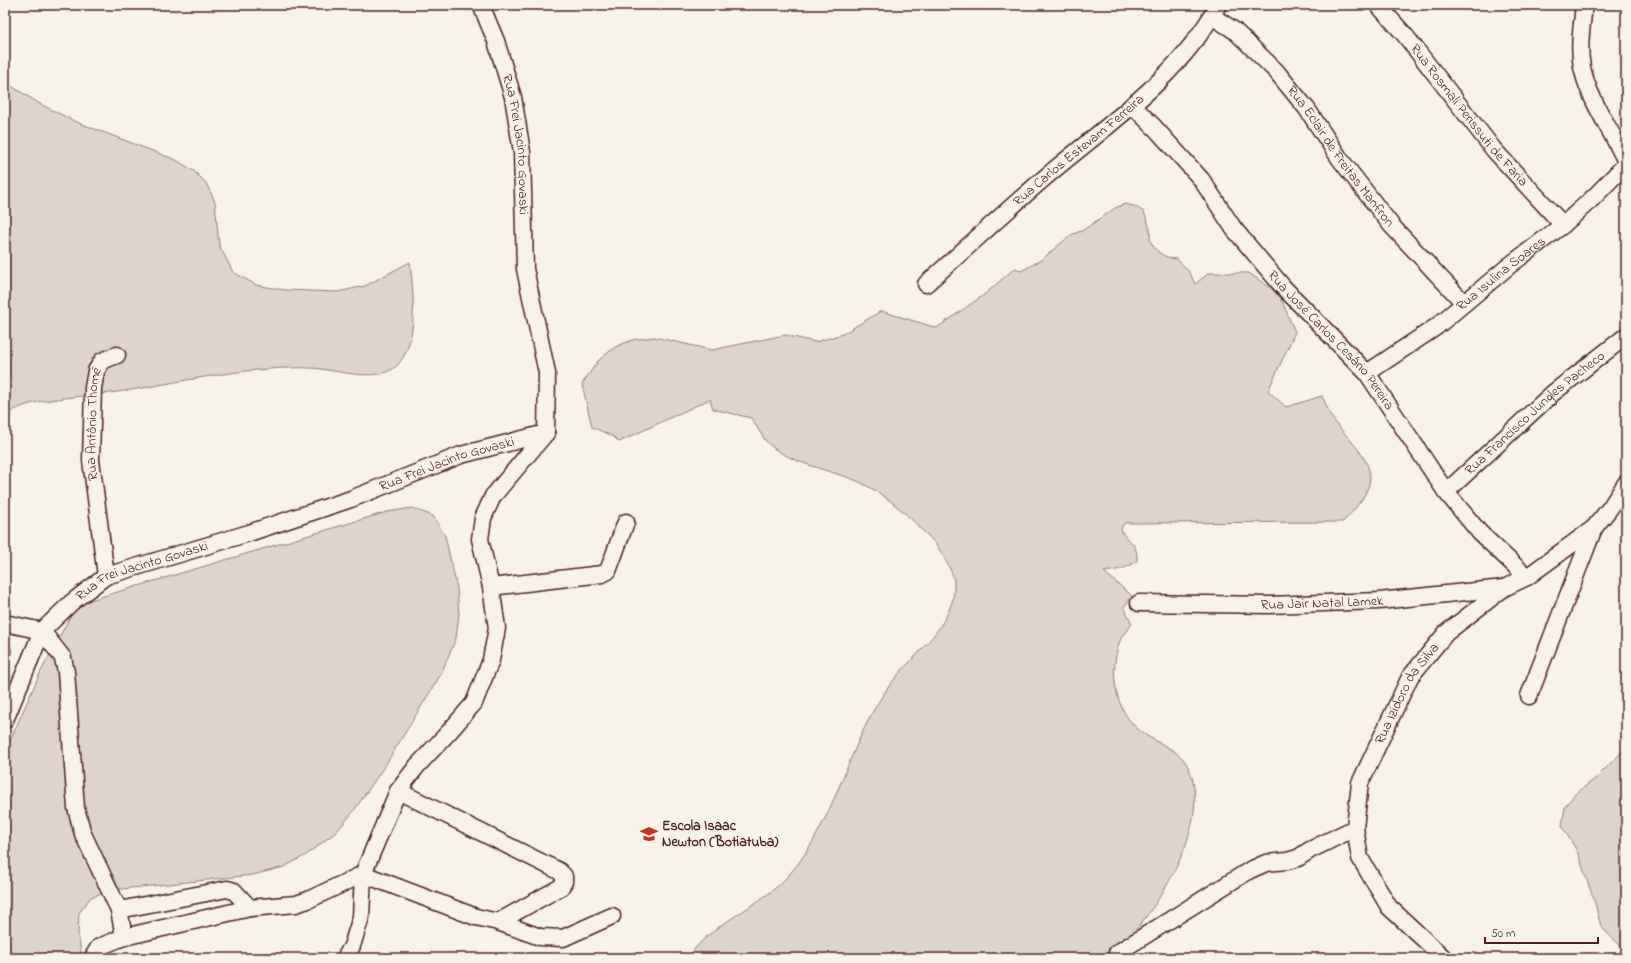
<svg xmlns="http://www.w3.org/2000/svg" width="1631" height="963" viewBox="0 0 1631 963" font-family="'Indie Flower',sans-serif">
  <style>
    .green { fill: #ded4cc; stroke: #947a7c }
    .lines { fill: none; stroke-linecap: round; stroke-linejoin: round }
    .minor-casing { stroke: #4a1f2b; stroke-width: 19 }
    .minor { stroke: #f7f3e8; stroke-width: 16 }
    .labels { text-anchor: middle; dominant-baseline: central; stroke-width: 3; stroke-linejoin: round; paint-order: stroke }
    .street-label { font-size: 14px; fill: #4a1f2b; stroke: #f7f3e8 }
    .poi-label { font-size: 14px; font-weight: bold; fill: #4a1f2b; stroke: #f7f3e8; text-anchor: start }
  </style>
  <rect width="100%" height="100%" fill="#f7f3e8"/>
  <filter id="ink" filterUnits="userSpaceOnUse"><feTurbulence type="fractalNoise" baseFrequency=".025" numOctaves="2"/><feDisplacementMap in="SourceGraphic" scale="8" xChannelSelector="R" yChannelSelector="G"/><feConvolveMatrix kernelMatrix="1 2 1 2 8 2 1 2 1" color-interpolation-filters="sRGB"/></filter>
  <g filter="url(#ink)">
    <path class="green" d="M 5,82 L 40,104 L 74,121 L 176,160 L 194,171 L 206,183 L 215,202 L 219,245 L 233,272 L 256,285 L 285,290 L 337,292 L 365,286 L 410,262 C 413,291 419,337 400,362 C 383,386 335,369 311,368 C 250,366 190,380 131,390 C 102,395 72,396 43,401 C 31,403 13,408 5,417 Z
      M 1125,204 L 1134,206 L 1144,212 C 1146,218 1149,224 1150,230 C 1151,233 1150,236 1150,239 C 1153,251 1166,259 1177,259 L 1190,273 L 1195,284 L 1209,273 L 1249,273 L 1279,294 L 1295,332 L 1268,391 L 1286,407 L 1322,396 C 1325,402 1328,410 1331,416 C 1342,435 1376,459 1369,484 C 1365,499 1353,511 1343,522 L 1124,523 L 1121,529 C 1126,544 1138,539 1137,561 C 1126,569 1117,570 1104,572 L 1132,596 L 1124,607 L 1132,624 C 1128,629 1122,635 1120,641 C 1109,670 1114,710 1139,730 C 1152,742 1176,747 1186,763 C 1219,818 1152,924 1107,958 L 688,958 C 709,924 760,907 788,876 C 838,820 847,741 892,682 C 912,657 940,636 951,605 C 954,599 955,583 953,576 C 950,568 942,553 937,546 C 933,540 927,535 922,530 C 903,510 882,492 857,481 C 831,470 783,462 765,440 C 760,433 756,425 751,418 L 713,409 L 710,399 L 619,442 L 614,437 L 592,427 L 582,384 L 598,361 L 615,347 L 632,340 L 654,337 L 712,350 L 785,335 L 815,342 L 843,334 L 881,311 L 937,328 L 985,294 L 1015,268 L 1021,271 L 1041,260 L 1071,235 L 1078,232 L 1082,231 L 1115,208 Z
      M 412,508 L 433,516 L 445,536 L 457,588 L 459,614 L 456,638 L 441,674 L 386,764 L 353,812 L 336,832 L 306,855 L 284,867 L 253,875 L 113,890 L 91,897 L 79,913 L 78,934 L 82,958 L 5,958 L 5,752 L 40,673 L 77,604 L 387,512 Z
      M 5,628 L 12,651 L 5,675 Z
      M 1626,710 L 1626,951 L 1601,927 L 1595,903 L 1577,851 L 1562,826 L 1565,807 L 1574,795 L 1596,778 L 1622,752 Z"/>
    <g class="lines">
      <g class="minor-casing">
        <g id="minor">
          <path id="s1" d="M 481,5 L 496,41 L 513,97 L 522,152 L 525,269 L 547,373 L 546,433"/>
          <path id="s2" d="M 1378,5 L 1404,34 L 1494,150 L 1563,225"/>
          <path d="M 1584,5 C 1582,25 1578,47 1582,67 C 1589,101 1612,130 1626,162"/>
          <path id="s3" d="M 1212,16 L 1235,31 L 1276,71 L 1307,109 L 1340,159 L 1391,225 L 1464,303"/>
          <path id="s4" d="M 1132,105 L 1155,128 L 1201,179 L 1234,229 L 1283,287 L 1367,373 L 1446,492 L 1480,533 L 1527,577"/>
          <path id="s5" d="M 926,284 C 969,246 1011,206 1055,169 C 1114,120 1181,74 1218,5"/>
          <path id="s6" d="M 1367,373 L 1436,327 L 1510,265 L 1563,225 L 1594,197 L 1626,164"/>
          <path id="s7" d="M 1446,492 L 1553,393 L 1626,336"/>
          <path id="s8" d="M 106,576 L 91,460 L 93,388 L 96,371 L 102,361 L 117,355"/>
          <path d="M 491,587 L 602,574 L 608,571 L 626,522"/>
          <path id="s9" d="M 1139,603 L 1269,605 L 1379,601 L 1504,588"/>
          <path d="M 5,623 L 42,631 L 63,658 L 66,672 L 76,808 L 83,834 L 119,910 L 124,937 L 99,947 L 92,958"/>
          <path d="M 1529,696 L 1594,528"/>
          <path id="s10" d="M 5,720 L 42,631 L 72,602 L 106,576 L 249,533 L 351,499 L 461,455 L 546,433"/>
          <path d="M 119,910 L 227,889 L 234,891 L 250,908"/>
          <path d="M 498,922 L 540,937 L 563,938 L 612,916"/>
          <path d="M 124,937 L 250,908 L 296,904 L 308,900 L 363,874 L 476,917 L 498,922 L 561,887 L 564,882 L 564,876 L 559,871 L 398,791"/>
          <path d="M 1117,953 L 1250,870 L 1266,863 L 1287,861 L 1298,858 L 1310,850 L 1355,828"/>
          <path d="M 345,958 L 352,946 L 361,917 L 363,874 L 398,791 L 417,766 L 449,732 L 474,703 L 491,660 L 497,628 L 491,587 L 480,539 L 483,518 L 493,496 L 546,433"/>
          <path id="s11" d="M 1444,958 L 1389,907 L 1360,858 L 1355,828 L 1360,783 L 1410,677 L 1446,633 L 1504,588 L 1527,577 L 1594,528 L 1610,508 L 1626,483"/>
        </g>
      </g>
      <use href="#minor" class="minor"/>
    </g>
  </g>
  <defs>
    <g id="school-bare" transform="scale(1.38)"><path d="M0-5L7-2L0 1L-7-2ZM-4 1L0 2.5L4 1V4Q0 6-4 4Z" fill="#c8321e" stroke="#f7f3e8" stroke-width="2.5" paint-order="stroke"/></g>
  </defs>
  <g fill-rule="evenodd">
    <use href="#school-bare" x="649" y="834"/>
  </g>
  <g class="labels">
    <g class="street-label">
      <text stroke="none"><textPath href="#s2" startOffset="143">Rua Rosmali Perissuti de Faria</textPath></text>
      <text stroke="none"><textPath href="#s1" startOffset="145">Rua Frei Jacinto Govaski</textPath></text>
      <text stroke="none"><textPath href="#s5" startOffset="203">Rua Carlos Estevam Ferreira</textPath></text>
      <text stroke="none"><textPath href="#s3" startOffset="192">Rua Eclair de Freitas Manfron</textPath></text>
      <text stroke="none"><textPath href="#s6" startOffset="167">Rua Isulina Soares</textPath></text>
      <text stroke="none"><textPath href="#s4" startOffset="309">Rua José Carlos Cesário Pereira</textPath></text>
      <text stroke="none"><textPath href="#s7" startOffset="119">Rua Francisco Jungles Pacheco</textPath></text>
      <text stroke="none"><textPath href="#s8" startOffset="153">Rua Antônio Thomé</textPath></text>
      <text stroke="none"><textPath href="#s10" startOffset="540">Rua Frei Jacinto Govaski</textPath></text>
      <text stroke="none"><textPath href="#s10" startOffset="216">Rua Frei Jacinto Govaski</textPath></text>
      <text stroke="none"><textPath href="#s9" startOffset="183">Rua Jair Natal Lamek</textPath></text>
      <text stroke="none"><textPath href="#s11" startOffset="309">Rua Izidoro da Silva</textPath></text>
    </g>
    <g class="poi-label">
      <text x="662" y="826">Escola Isaac<tspan x="662" dy="16">Newton (Botiatuba)</tspan></text>
    </g>
  </g>
  <rect width="1631" height="963" fill="none" stroke="#f7f3e8" stroke-width="20"/>
  <rect x="10" y="10" width="1611" height="943" fill="none" stroke="#4a1f2b" stroke-width="1.5" filter="url(#ink)"/>
  <path d="M1485 937v6h113v-6" fill="none" stroke="#4a1f2b" stroke-width="2"/>
  <text x="1491" y="937" font-size="12" fill="#4a1f2b" stroke="#f7f3e8" stroke-width="3" paint-order="stroke">50 m</text>
</svg>
